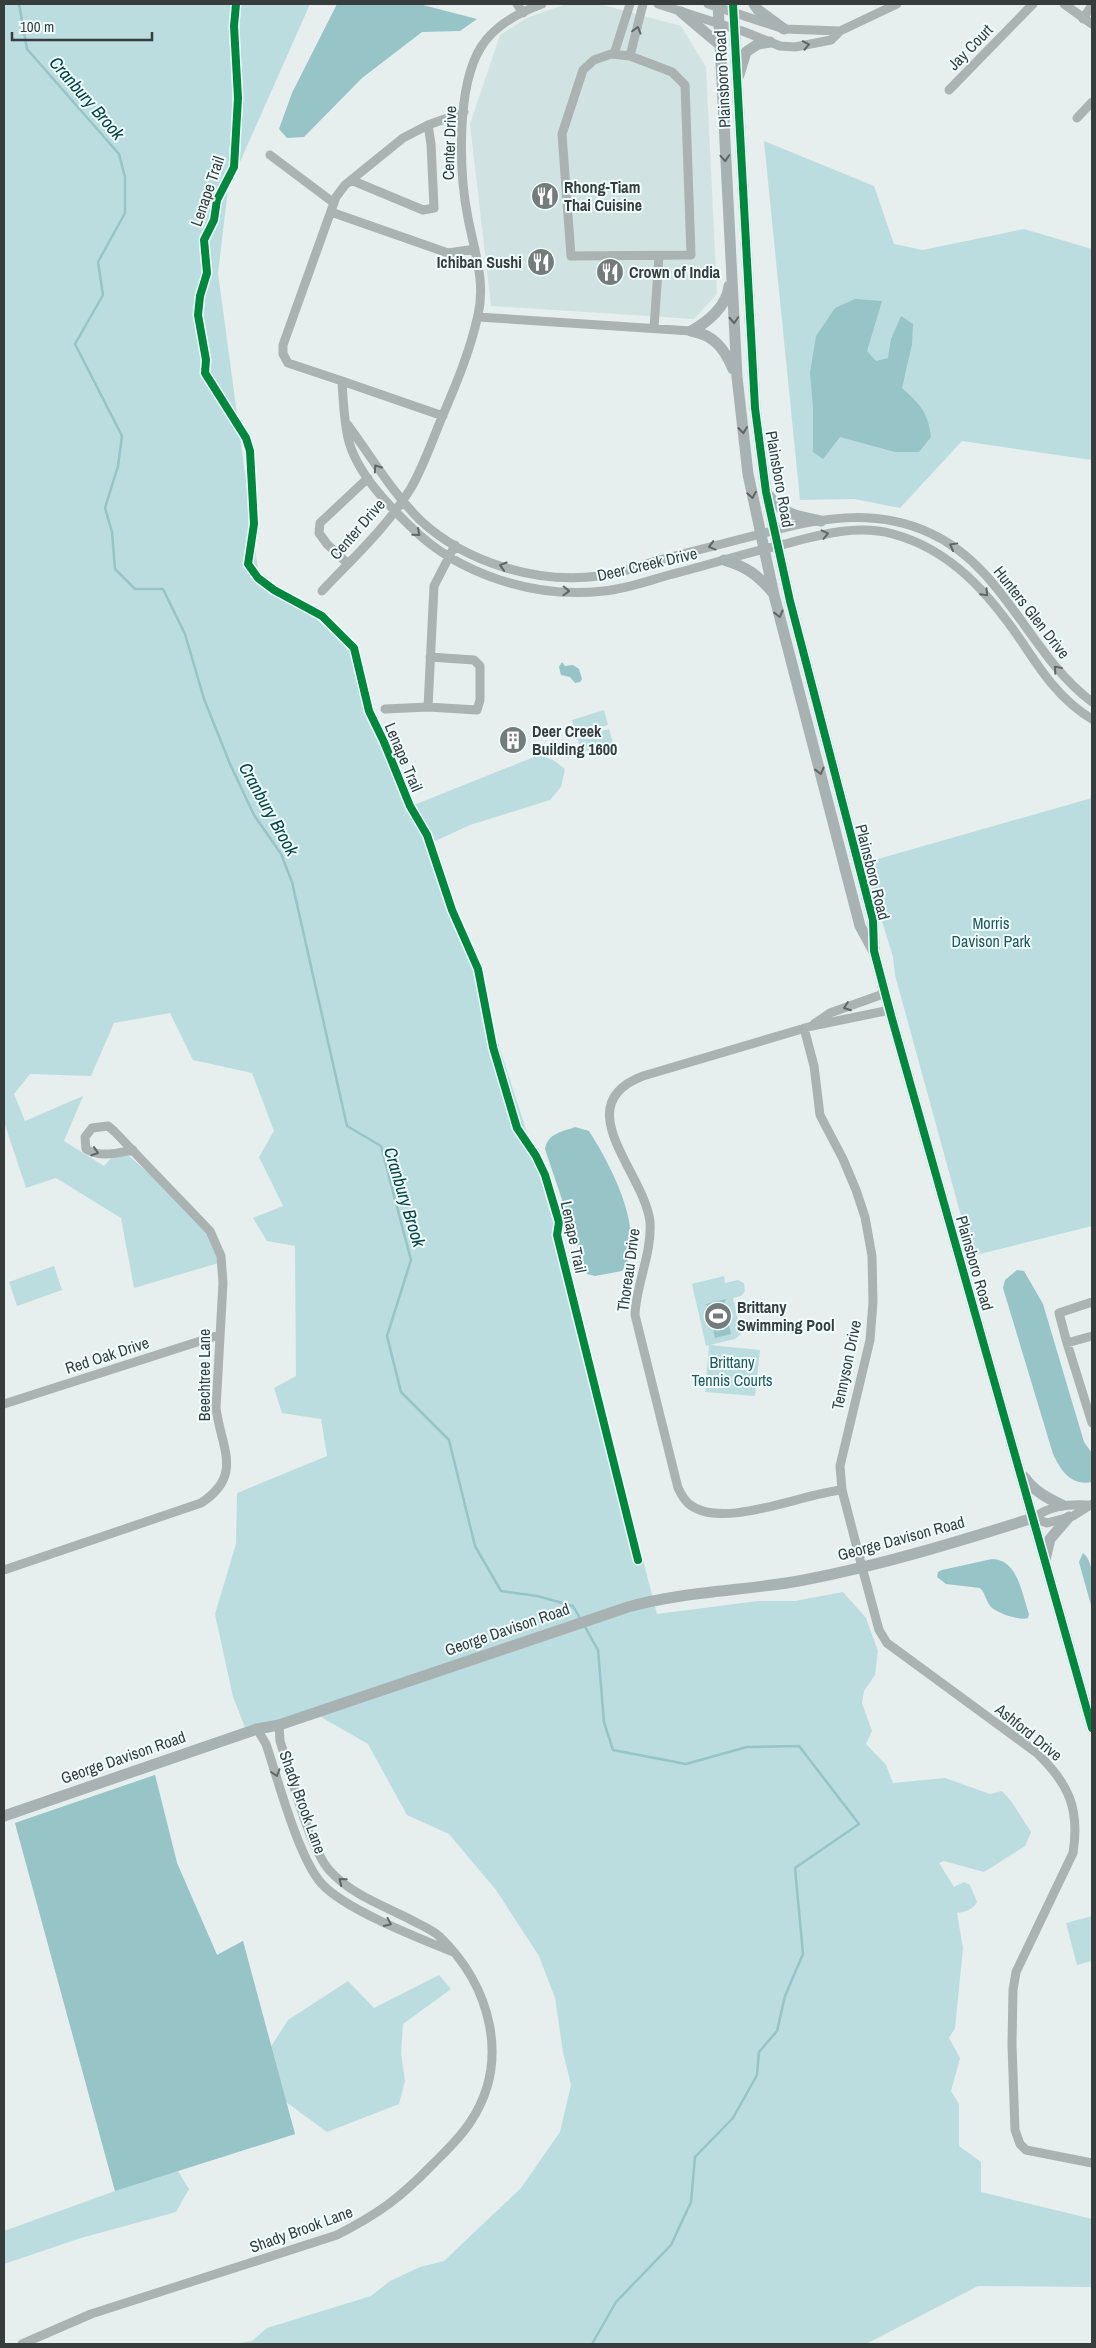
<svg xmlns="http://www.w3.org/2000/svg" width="1096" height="2348" viewBox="0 0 1096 2348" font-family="'Archivo Narrow',sans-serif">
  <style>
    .built { fill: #d1e2e2 }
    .green { fill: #bbdddf }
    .water { fill: #96c4c7 }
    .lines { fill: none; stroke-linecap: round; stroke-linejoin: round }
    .stream { stroke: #96c4c7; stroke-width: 2.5 }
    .street { stroke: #aab2b2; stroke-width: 9 }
    .secondary { stroke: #a8b2b2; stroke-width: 11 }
    .cycleway-casing { stroke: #f0feff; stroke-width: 11 }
    .cycleway { stroke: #00873e; stroke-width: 8 }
    .oneway { stroke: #5f6666 }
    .labels { text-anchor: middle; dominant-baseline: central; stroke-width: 4; stroke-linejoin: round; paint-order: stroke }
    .street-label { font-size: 16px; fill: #373d3d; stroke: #f0feff }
    .poi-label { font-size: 16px; font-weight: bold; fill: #373d3d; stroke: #f0feff; text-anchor: start }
    .park-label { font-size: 16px; fill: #21585b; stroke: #f0feff }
    .water-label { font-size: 18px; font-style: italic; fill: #034245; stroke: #f0feff }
  </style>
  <rect width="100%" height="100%" fill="#e6eeee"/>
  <path class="built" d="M 566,4 L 599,4 L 681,26 L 706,67 L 717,294 L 694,319 L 491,306 L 470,124 L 500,35 L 527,18 Z"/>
  <path class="green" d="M 4,4 L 310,4 L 228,189 L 218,273 L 258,570 L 348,646 L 365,697 L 409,807 L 539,755 L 553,760 L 565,769 L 561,787 L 550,800 L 470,825 L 433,842 L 529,1139 L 574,1295 L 657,1614 L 758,1601 L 795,1601 L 843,1592 L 866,1618 L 878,1651 L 875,1675 L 864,1691 L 862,1703 L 872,1731 L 866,1744 L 886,1765 L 893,1783 L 945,1778 L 990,1794 L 1002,1791 L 1011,1801 L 1031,1832 L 1025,1846 L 984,1872 L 944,1861 L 939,1863 L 954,1887 L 964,1882 L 970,1885 L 977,1902 C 973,1910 964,1912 957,1913 L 963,1948 L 955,2028 L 949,2038 L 960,2058 L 951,2091 L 959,2104 L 959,2146 L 981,2162 L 981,2192 L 1092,2219 L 1092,2287 L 978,2286 L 866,2344 L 233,2344 L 252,2341 L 267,2328 L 371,2296 L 390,2281 L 420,2267 L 444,2261 L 521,2188 L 560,2132 L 571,2085 L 563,2052 L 555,1998 L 539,1956 L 496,1890 L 449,1834 L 407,1815 L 368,1744 L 321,1717 L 246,1730 L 233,1697 L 215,1614 L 236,1544 L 237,1493 L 327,1456 L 321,1419 L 282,1413 L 274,1388 L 296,1376 L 295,1246 L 267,1241 L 253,1218 L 283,1206 L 259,1157 L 274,1131 L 252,1073 L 193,1060 L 170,1013 L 114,1023 L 91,1076 L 30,1074 L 14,1094 L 25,1121 L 83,1096 L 64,1141 L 104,1166 L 120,1148 L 202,1220 L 222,1262 L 134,1288 L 121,1218 L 56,1178 L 26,1188 L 4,1122 Z
    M 764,141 L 874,186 L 894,244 L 923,250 L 1024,229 L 1092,249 L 1092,460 L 962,441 L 900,508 L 854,499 L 800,500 Z
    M 604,710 L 608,725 L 576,734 L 572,720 Z
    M 609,729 L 613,743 L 582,752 L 577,738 Z
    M 1092,798 L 1092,1226 L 972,1256 L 895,975 L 893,957 L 864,863 Z
    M 54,1266 L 62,1290 L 17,1306 L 9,1282 Z
    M 724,1276 L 725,1283 L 738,1280 L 744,1283 L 745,1291 L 741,1296 L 733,1298 L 741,1334 L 735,1339 L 710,1345 L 760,1350 L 755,1396 L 705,1392 L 709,1345 L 706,1346 L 692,1284 Z
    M 155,1775 L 177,1863 L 217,1955 L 243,1941 L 270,2048 L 288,2020 L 348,1981 L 374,2008 L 439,1975 L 451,1989 L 403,2024 L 401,2054 L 405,2081 L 399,2104 L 327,2132 L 286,2102 L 295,2134 L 178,2171 L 189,2189 L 176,2212 L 81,2238 L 4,2264 L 4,2231 L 115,2191 L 15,1823 Z
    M 1092,1916 L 1092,1961 L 1077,1965 L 1066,1923 Z"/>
  <path class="water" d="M 337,4 L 419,4 L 477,19 L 460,31 L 422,32 L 362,78 L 304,137 L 287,138 L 279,129 L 292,93 Z
    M 855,299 L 882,301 L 867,351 L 876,361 L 888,358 L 891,339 L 901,316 L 913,324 L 912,344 L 902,388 C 920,404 928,412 931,437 L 919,452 L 895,452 L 840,437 L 823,459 L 813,452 L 813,407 L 810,373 L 816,336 L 835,308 Z
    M 562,662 L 565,666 L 573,665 L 579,669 L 582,679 L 580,682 L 575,683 L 570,677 L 561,675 L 559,667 Z
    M 575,1127 L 589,1131 C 609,1162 649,1235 622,1271 L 595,1276 L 587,1274 L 545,1149 C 548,1133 562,1132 575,1127 Z
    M 1017,1270 L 1024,1271 L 1043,1304 L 1084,1442 L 1092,1453 L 1092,1482 C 1071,1486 1061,1471 1053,1454 L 1003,1288 L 1005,1280 Z
    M 726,1299 L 724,1304 L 731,1334 L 715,1338 L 708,1307 L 706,1304 Z
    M 1083,1553 C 1096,1562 1092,1594 1092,1609 L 1079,1562 Z
    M 992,1559 C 1018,1559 1022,1595 1029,1614 L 1028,1618 C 1020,1621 996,1613 990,1606 C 986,1600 985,1593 980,1588 L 946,1584 L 937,1577 L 938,1572 L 942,1570 Z
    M 155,1775 L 177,1863 L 217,1955 L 243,1941 L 295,2134 L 115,2191 L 15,1823 Z"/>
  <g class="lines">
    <path class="stream" d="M 19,4 L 27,49 L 119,154 L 125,177 L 125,213 L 98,262 L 103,295 L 75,344 L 122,436 L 118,466 L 105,508 L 112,532 L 115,569 L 135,589 L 163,589 L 185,634 L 204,699 L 230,764 L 254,815 L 281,854 L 292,882 L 347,1126 L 381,1146 L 411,1260 L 387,1336 L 401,1392 L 449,1440 L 475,1546 L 501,1591 L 537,1596 L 573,1606 L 581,1620
      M 584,1625 L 598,1650 L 604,1722 L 613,1750 L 686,1764 L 747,1747 L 799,1746 L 859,1824 L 795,1868 L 803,1954 L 785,1996 L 777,2031 L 759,2052 L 757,2075 L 733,2118 L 695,2157 L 691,2202 L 671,2245 L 616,2302 L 592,2344"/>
    <path class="street" d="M 517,4 L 523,13
      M 658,4 L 745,32 L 780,46 L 795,47 L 831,40 L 840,31 L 897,4
      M 708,4 L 784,29 L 840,31
      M 1064,4 L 1092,24
      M 1083,19 L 1092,5
      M 611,54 L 630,56 L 672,72 L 685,85 L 691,255 L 571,256 L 562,134 L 583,70 L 594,60 Z
      M 614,54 L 630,4
      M 630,56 L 643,4
      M 949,90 L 1033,4
      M 464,112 L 428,125 L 403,138 L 345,185 L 336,197 L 283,345 L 283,354 L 288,363 L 342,381 C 343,400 344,420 348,438 C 356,472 387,504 411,527 C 459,575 536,599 604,591 C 626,589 648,581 669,575 C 708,565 746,553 785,544 C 819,535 857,524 893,534 C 952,550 989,594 1022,642 C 1041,671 1061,701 1092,719
      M 1077,118 L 1092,102
      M 270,155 L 334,203
      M 351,180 L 423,210 L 434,208 L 431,144 L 428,125
      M 331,212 L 448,253 L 475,249
      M 478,317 L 691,331
      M 654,328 L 659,256
      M 342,381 L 443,416
      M 347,424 C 371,456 391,491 420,520 C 466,563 537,584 599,576 C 619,574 640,566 659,560 C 698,550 737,540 776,530 C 828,516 880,510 930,533 C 1005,567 1029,655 1092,702
      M 347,563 L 327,544 L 319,533 L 320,523 L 368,478
      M 322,591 C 352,559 388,526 411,488 C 423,467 431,444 440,422 C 455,387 470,352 478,315 C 486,282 474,250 468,218 C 459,173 456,87 481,47 C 494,26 520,12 542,4
      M 428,707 L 434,586 L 455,545
      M 385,709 L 428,707 L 477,710 L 480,700 L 480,666 L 474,660 L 430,657
      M 814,1024 L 830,1013 L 886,993
      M 804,1028 L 814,1066 L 820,1115 L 843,1159 L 856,1190 L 865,1217 L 872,1256 L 873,1302 L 870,1340 L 840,1466 L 842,1490 L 862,1567 L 879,1630 L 887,1643 L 1037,1753 C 1069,1784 1080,1809 1073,1853 L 1016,1972 L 1013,1990 L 1012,2045 L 1015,2130 L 1020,2144 L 1026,2150 L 1092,2163
      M 1092,1302 L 1059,1313 L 1067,1343 L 1092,1336
      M 1067,1343 L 1092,1423
      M 4,1404 L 219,1335
      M 842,1490 C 803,1493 722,1531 689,1504 C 684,1500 681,1494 678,1488 L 635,1315 C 636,1284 652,1254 650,1222 C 645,1173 566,1105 643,1076 L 812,1026 L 890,1010
      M 1033,1518 L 1047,1523 L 1073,1516 L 1092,1504
      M 1033,1518 C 1050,1506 1066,1504 1087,1505
      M 4,1570 L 201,1503 C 244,1475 221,1448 216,1408 L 223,1283 L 221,1256 L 210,1231 L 114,1131 L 108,1126 L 92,1128 L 85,1137 L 86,1149 C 100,1158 117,1153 133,1150
      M 257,1729 L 266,1744 C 278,1780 298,1856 321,1883 C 344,1909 418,1938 453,1952
      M 22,2344 L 91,2314 L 337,2235 C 380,2213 400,2198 434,2163 C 447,2150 461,2137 471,2121 C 511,2060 490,1985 440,1937 C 434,1931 425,1927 417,1923 C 388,1907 354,1897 330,1871 C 309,1848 291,1774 280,1741 L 279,1725"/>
    <path class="secondary" d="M 718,4 L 737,377 L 748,474 L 774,595 L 860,926 L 873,950
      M 733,4 L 755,408 L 766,492 L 790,601 L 873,920 L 874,951 L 892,1019 L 1092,1728
      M 754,4 L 758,10 L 784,29
      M 681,12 L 719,44
      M 739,75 L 746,52 L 758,44 L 770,42
      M 691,331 C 708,322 727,306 729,286
      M 691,331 C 714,335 724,348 733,369
      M 769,496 C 782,514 799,517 821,521
      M 724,560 C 747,567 758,575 773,593
      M 1024,1477 C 1034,1491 1047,1498 1062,1505
      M 1045,1560 L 1050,1539 L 1069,1517
      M 4,1816 L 257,1729 L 279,1725 L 628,1607 C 686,1591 746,1591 804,1580 C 882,1565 957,1542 1033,1518"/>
    <g class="cycleway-casing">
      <path id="cycleway" d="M 236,4 L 234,26 L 238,98 L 234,167 L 217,200 L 214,220 L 204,240 L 207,273 L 200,296 L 198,315 L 206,360 L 205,373 L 246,438 L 250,451 L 254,524 L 248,564 L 258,578 L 274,590 L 322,616 L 354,648 L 369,711 L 384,742 L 410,806 L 427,835 L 452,910 L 478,969 L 493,1047 L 517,1128 L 536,1156 L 545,1175 L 559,1222 L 557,1235 L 638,1560
        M 733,4 L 755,408 L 766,492 L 790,601 L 873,920 L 874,951 L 892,1019 L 1092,1728"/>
    </g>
    <use href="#cycleway" class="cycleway"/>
  </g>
  <defs><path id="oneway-chevron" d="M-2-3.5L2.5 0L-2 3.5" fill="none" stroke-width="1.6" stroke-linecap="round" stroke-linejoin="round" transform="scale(1.25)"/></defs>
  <g class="oneway">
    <use href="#oneway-chevron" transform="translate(637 30) rotate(-75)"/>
    <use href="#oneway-chevron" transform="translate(806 45) rotate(-11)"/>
    <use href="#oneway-chevron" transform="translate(725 158) rotate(86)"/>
    <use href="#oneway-chevron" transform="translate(734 320) rotate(87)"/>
    <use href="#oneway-chevron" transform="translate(743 430) rotate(84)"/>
    <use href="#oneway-chevron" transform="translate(377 468) rotate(-125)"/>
    <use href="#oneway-chevron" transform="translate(752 495) rotate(80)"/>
    <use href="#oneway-chevron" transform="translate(417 533) rotate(41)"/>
    <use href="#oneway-chevron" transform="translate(825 534) rotate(-13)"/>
    <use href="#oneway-chevron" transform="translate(712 546) rotate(165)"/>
    <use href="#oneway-chevron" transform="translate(953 546) rotate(-151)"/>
    <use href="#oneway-chevron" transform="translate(503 566) rotate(-163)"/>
    <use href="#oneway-chevron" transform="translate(566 591) rotate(2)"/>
    <use href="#oneway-chevron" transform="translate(985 593) rotate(47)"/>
    <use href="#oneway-chevron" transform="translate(779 614) rotate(76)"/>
    <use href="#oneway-chevron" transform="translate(1057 669) rotate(-131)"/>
    <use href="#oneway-chevron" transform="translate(820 771) rotate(76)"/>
    <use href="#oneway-chevron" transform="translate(847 1007) rotate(160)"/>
    <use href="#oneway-chevron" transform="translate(95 1152) rotate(18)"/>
    <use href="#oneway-chevron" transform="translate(276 1773) rotate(72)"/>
    <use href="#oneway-chevron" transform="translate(342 1881) rotate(-141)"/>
    <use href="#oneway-chevron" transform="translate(388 1923) rotate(25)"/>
  </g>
  <defs>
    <g id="restaurant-disc" transform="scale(1.4375)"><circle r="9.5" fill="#747b7b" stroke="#f0feff"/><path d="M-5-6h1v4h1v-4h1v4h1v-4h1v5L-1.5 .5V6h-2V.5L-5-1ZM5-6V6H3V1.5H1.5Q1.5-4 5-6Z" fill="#fff"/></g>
    <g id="building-disc" transform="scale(1.4375)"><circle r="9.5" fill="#747b7b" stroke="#f0feff"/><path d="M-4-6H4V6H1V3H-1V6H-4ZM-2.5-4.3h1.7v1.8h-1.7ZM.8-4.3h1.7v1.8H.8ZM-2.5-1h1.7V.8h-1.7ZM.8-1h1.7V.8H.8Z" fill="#fff"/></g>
    <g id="stadium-disc" transform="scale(1.4375)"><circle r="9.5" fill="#747b7b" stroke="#f0feff"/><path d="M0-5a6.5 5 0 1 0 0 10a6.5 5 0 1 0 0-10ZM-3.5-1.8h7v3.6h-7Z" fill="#fff"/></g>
  </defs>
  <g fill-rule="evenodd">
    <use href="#restaurant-disc" x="545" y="196"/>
    <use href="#restaurant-disc" x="541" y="262"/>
    <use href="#restaurant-disc" x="610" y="272"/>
    <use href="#building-disc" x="513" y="740"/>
    <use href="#stadium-disc" x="718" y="1316"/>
  </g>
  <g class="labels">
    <g class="street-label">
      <text transform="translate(970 47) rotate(-46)">Jay Court</text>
      <text transform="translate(722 79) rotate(-93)">Plainsboro Road</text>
      <text transform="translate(449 143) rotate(-88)">Center Drive</text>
      <text transform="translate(207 191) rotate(-71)">Lenape Trail</text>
      <text transform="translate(780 479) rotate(80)">Plainsboro Road</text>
      <text transform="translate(357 529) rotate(-49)">Center Drive</text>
      <text transform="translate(647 564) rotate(-13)">Deer Creek Drive</text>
      <text transform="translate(1032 612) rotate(52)">Hunters Glen Drive</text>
      <text transform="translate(404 757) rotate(67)">Lenape Trail</text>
      <text transform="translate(873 872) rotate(76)">Plainsboro Road</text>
      <text transform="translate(574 1237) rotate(78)">Lenape Trail</text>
      <text transform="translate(975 1263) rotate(74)">Plainsboro Road</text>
      <text transform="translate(628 1270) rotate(-82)">Thoreau Drive</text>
      <text transform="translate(107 1355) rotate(-18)">Red Oak Drive</text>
      <text transform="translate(846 1365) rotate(-78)">Tennyson Drive</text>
      <text transform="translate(204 1375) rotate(-90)">Beechtree Lane</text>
      <text transform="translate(901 1538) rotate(-15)">George Davison Road</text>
      <text transform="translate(507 1629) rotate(-19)">George Davison Road</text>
      <text transform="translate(1029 1732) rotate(39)">Ashford Drive</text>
      <text transform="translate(123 1757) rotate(-19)">George Davison Road</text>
      <text transform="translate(303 1802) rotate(70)">Shady Brook Lane</text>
      <text transform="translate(301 2229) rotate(-20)">Shady Brook Lane</text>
    </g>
    <g class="poi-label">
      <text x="564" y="187">Rhong-Tiam<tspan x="564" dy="18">Thai Cuisine</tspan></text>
      <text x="522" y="262" text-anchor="end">Ichiban Sushi</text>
      <text x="629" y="272">Crown of India</text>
      <text x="532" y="731">Deer Creek<tspan x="532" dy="18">Building 1600</tspan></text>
      <text x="737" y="1307">Brittany<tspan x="737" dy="18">Swimming Pool</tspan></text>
    </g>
    <g class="park-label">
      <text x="991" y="923">Morris<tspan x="991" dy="18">Davison Park</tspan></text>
      <text x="732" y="1362">Brittany<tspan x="732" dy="18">Tennis Courts</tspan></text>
    </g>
    <g class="water-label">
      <text transform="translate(87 98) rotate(49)">Cranbury Brook</text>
      <text transform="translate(269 809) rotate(61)">Cranbury Brook</text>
      <text transform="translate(405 1197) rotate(73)">Cranbury Brook</text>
    </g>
  </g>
  <rect width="1096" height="2348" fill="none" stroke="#373d3d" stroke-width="10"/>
  <path d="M12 32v8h140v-8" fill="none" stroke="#373d3d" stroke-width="2.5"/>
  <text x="20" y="32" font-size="15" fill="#373d3d" stroke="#f0feff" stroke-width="4" paint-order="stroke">100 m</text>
</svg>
